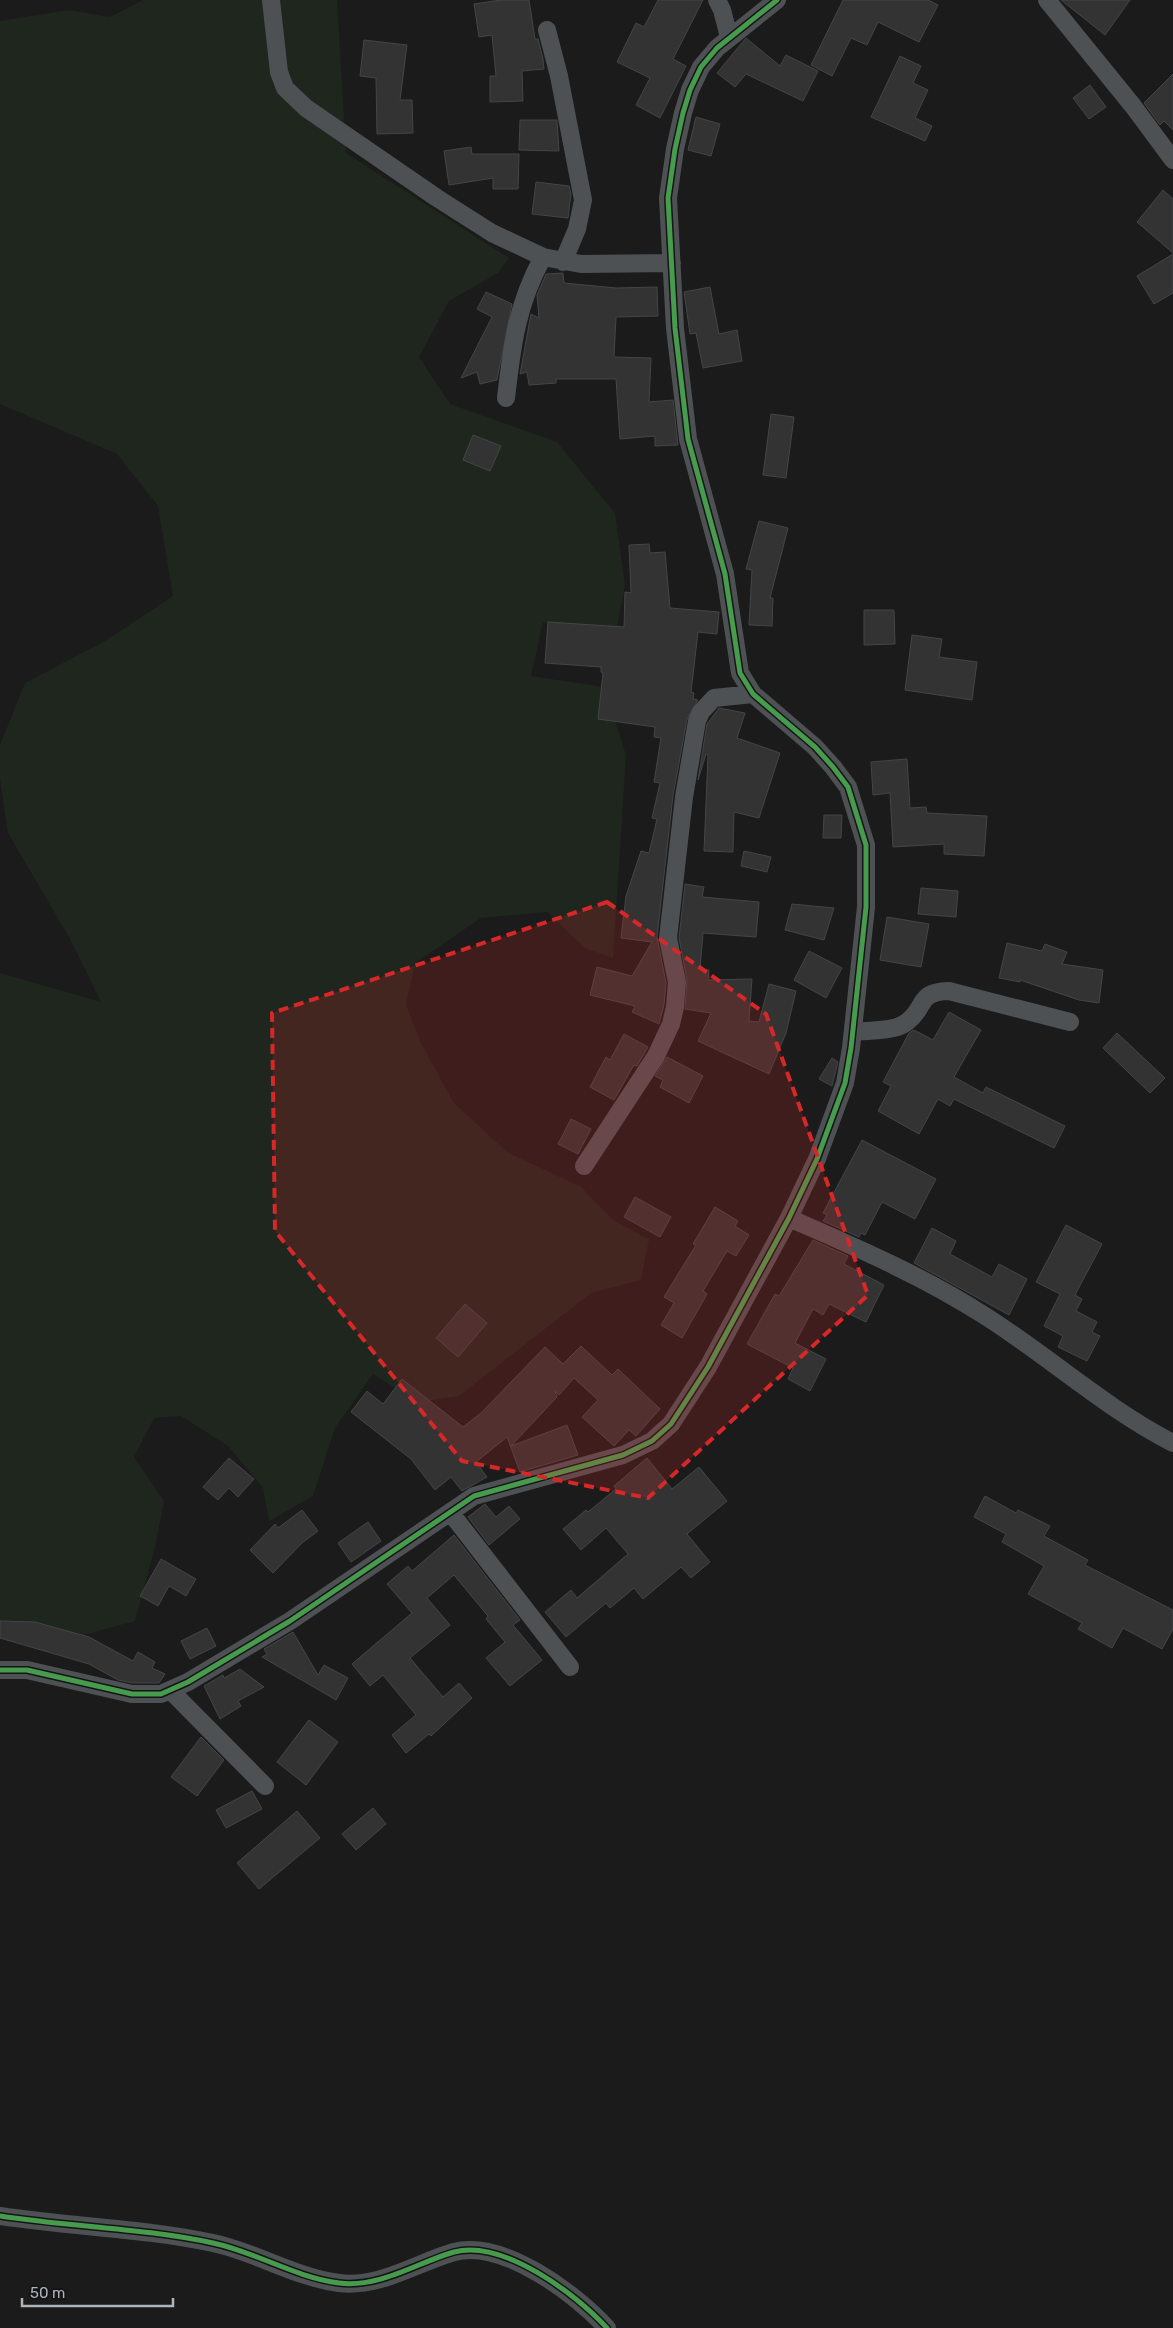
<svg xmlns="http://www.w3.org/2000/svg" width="1173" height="2328" viewBox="0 0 1173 2328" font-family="Rubik,sans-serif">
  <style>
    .green { fill: #1e261e }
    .building { fill: #333; stroke: #434547 }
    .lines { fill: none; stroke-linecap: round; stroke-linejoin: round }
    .minor { stroke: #4e5154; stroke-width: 18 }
    .cycleway-casing { stroke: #151517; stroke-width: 8 }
    .cycleway { stroke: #469c4c; stroke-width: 5 }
    .marked { fill: #d62828; fill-opacity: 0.2; stroke: #d62828; stroke-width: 4; stroke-dasharray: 10 6; stroke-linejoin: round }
  </style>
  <rect width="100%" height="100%" fill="#1b1b1b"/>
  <path class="green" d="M 143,0 L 337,0 L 346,153 L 509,258 L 498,273 L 449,301 L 419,357 L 450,404 L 557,442 L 615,513 L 625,586 L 615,639 L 543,622 L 531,676 L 604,687 L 626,755 L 613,958 L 585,948 L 547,912 L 481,918 L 415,963 L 406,1005 L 421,1043 L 454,1103 L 507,1152 L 581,1187 L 613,1220 L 649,1239 L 641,1280 L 591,1293 L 459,1396 L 418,1402 L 373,1374 L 335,1428 L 313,1496 L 269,1521 L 263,1488 L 228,1446 L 181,1416 L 154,1418 L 134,1457 L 164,1501 L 155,1547 L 135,1621 L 51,1644 L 0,1634 L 0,973 L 101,1002 L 70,939 L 8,833 L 0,779 L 0,745 L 25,683 L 105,641 L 173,596 L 158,506 L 117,454 L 0,404 L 0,21 L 69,10 L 110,17 Z"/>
  <path class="building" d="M 501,0 L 529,0 L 535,39 L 538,39 L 543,59 L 544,69 L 522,71 L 523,101 L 490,102 L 490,76 L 496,76 L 492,35 L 479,37 L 474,4 Z
    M 658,0 L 703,0 L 673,59 L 686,66 L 660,118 L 636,105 L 650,78 L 617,62 L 636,23 L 644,27 Z
    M 843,0 L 928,0 L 938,5 L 919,42 L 878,22 L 867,45 L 851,38 L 832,76 L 811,65 Z
    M 1061,0 L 1130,0 L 1105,35 Z
    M 746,38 L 780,66 L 786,55 L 818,71 L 803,101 L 746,74 L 735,87 L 717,73 Z
    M 364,40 L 407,45 L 400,100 L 412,100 L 413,133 L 377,134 L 376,78 L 360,76 Z
    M 900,56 L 921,66 L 913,83 L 928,90 L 915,118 L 932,126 L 925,141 L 871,117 Z
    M 1173,74 L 1173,130 L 1164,121 L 1160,125 L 1144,103 Z
    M 1090,85 L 1106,107 L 1089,119 L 1073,98 Z
    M 696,117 L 720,124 L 711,156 L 688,150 Z
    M 520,120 L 557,120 L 559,151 L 519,150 Z
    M 471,147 L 472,154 L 519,154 L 518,189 L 493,189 L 493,178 L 449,185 L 444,151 Z
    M 536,182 L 569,186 L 571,194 L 568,218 L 532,214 Z
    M 1163,190 L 1173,199 L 1173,253 L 1137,222 Z
    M 1173,254 L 1173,293 L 1154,304 L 1137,276 Z
    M 563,273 L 564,283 L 616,288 L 657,287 L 658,316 L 616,317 L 614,357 L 651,358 L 649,402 L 673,400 L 678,445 L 655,446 L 655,436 L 620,439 L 616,379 L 556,379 L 556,383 L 529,385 L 527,372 L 520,374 L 531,314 L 539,318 L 537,295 L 544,279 L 546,274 Z
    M 710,287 L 719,334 L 737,330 L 742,361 L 703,368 L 696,333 L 690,334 L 684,292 Z
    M 486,292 L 512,304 L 497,380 L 480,384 L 477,372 L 461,378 L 492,317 L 477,309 Z
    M 771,414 L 794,417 L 786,478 L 763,475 Z
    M 473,435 L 501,446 L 490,471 L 463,460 Z
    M 759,521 L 788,528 L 770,598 L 773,598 L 772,626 L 749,625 L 752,570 L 746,569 Z
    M 649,544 L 650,553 L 665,552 L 670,608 L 719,612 L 717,634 L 698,632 L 691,692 L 694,693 L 693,699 L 698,700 L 687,719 L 673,796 L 657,937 L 666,983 L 664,1005 L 659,1024 L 632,1012 L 635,1006 L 590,995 L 597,967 L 632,976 L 652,942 L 621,938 L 626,896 L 641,851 L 649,853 L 657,819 L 652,818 L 660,783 L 654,782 L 661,738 L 654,737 L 655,727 L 598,719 L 603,673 L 601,672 L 601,667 L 545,663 L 548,622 L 624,627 L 625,592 L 631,593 L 629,545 Z
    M 864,610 L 894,610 L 895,644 L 864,645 Z
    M 912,635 L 942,639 L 939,657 L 977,662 L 972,700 L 905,690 Z
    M 719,708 L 745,713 L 737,738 L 780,753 L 759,818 L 734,812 L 733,852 L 704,851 L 708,755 L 706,754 L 698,780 L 707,724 Z
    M 907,759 L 910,808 L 926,807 L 927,813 L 987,816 L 984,856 L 944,854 L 944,844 L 893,847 L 890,793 L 873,795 L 871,762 Z
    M 824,815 L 842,815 L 841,838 L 823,838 Z
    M 744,851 L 771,857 L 767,872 L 741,866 Z
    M 685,884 L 704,887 L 702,897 L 759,902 L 756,937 L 703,933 L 700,969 L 709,970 L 708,980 L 752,979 L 749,1021 L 759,1022 L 769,984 L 796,991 L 786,1033 L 769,1074 L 698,1041 L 711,1013 L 685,1009 L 687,980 L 679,938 Z
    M 921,888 L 958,891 L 956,917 L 918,914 Z
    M 792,904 L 834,908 L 824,940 L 785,930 Z
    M 887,917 L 929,924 L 921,967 L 880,960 Z
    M 1007,943 L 1042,951 L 1045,944 L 1067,952 L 1062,964 L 1103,970 L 1099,1003 L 1079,1000 L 1020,980 L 1020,982 L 999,978 Z
    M 809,951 L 842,968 L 826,998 L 794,980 Z
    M 949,1012 L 981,1030 L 954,1077 L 983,1093 L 986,1087 L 1065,1126 L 1054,1148 L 954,1099 L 950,1106 L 938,1099 L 919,1134 L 878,1111 L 891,1086 L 883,1082 L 909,1033 L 914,1030 L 933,1040 Z
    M 1117,1033 L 1165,1078 L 1150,1093 L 1103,1048 Z
    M 624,1034 L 648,1047 L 637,1066 L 634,1065 L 614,1100 L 590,1087 L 606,1057 L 610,1060 Z
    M 667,1057 L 703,1076 L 689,1103 L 660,1087 L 663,1080 L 655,1076 Z
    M 832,1058 L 838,1062 L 832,1086 L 819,1079 Z
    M 571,1119 L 591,1129 L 578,1154 L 558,1144 Z
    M 862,1140 L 936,1179 L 915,1219 L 882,1202 L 865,1235 L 861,1233 L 859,1237 L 823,1221 L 827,1215 L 823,1213 Z
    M 635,1197 L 671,1217 L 660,1237 L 624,1217 Z
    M 715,1207 L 738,1221 L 735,1226 L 749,1235 L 736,1256 L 727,1251 L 703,1291 L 707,1294 L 682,1338 L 661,1325 L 674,1303 L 664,1297 L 696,1245 L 693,1244 Z
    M 1066,1225 L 1102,1244 L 1075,1295 L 1082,1299 L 1076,1311 L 1097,1322 L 1092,1332 L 1100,1336 L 1087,1361 L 1058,1347 L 1063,1336 L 1044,1326 L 1060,1294 L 1036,1282 Z
    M 932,1228 L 956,1241 L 950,1254 L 992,1277 L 999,1264 L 1027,1279 L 1009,1315 L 914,1263 Z
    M 813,1240 L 848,1256 L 844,1264 L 884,1285 L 866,1322 L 829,1304 L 823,1315 L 813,1309 L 795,1343 L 826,1359 L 810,1391 L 788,1379 L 793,1368 L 747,1344 L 775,1294 L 779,1296 Z
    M 465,1304 L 487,1323 L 458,1357 L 436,1338 Z
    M 581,1346 L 612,1375 L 618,1369 L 660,1409 L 636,1436 L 629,1430 L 614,1446 L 582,1417 L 598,1400 L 574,1378 L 559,1395 L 555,1391 L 557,1397 L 511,1446 L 567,1425 L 578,1455 L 520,1472 L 507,1437 L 476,1462 L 487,1477 L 462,1491 L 451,1477 L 435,1490 L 411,1459 L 351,1412 L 367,1391 L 383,1404 L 402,1379 L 463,1427 L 481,1413 L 545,1347 L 563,1364 Z
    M 229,1458 L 254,1479 L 238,1497 L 229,1488 L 218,1500 L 203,1487 Z
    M 647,1458 L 672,1489 L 699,1467 L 727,1501 L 687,1534 L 710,1562 L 691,1578 L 681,1567 L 643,1599 L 634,1588 L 610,1608 L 606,1603 L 566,1637 L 545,1612 L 571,1590 L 577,1598 L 628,1554 L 606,1528 L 581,1550 L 563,1529 L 586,1510 L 588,1512 L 616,1489 L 614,1486 Z
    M 985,1496 L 1016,1513 L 1018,1510 L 1050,1526 L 1044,1536 L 1088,1560 L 1085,1565 L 1173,1610 L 1173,1629 L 1162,1649 L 1123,1628 L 1112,1648 L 1078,1629 L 1082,1623 L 1028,1594 L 1044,1566 L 1002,1542 L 1006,1534 L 974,1517 Z
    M 485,1504 L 496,1517 L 509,1506 L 520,1519 L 489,1545 L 468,1517 Z
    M 302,1510 L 318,1531 L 302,1543 L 273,1573 L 250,1550 L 275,1524 L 278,1528 Z
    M 368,1522 L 381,1541 L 351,1562 L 338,1543 Z
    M 454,1535 L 520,1620 L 513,1625 L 542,1660 L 510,1686 L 486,1658 L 505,1642 L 486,1619 L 488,1616 L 454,1575 L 427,1598 L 450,1625 L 410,1658 L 443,1697 L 459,1683 L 472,1698 L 431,1736 L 429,1734 L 406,1753 L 392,1735 L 416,1715 L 383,1675 L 370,1686 L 352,1664 L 412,1613 L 387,1584 L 408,1566 L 412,1571 Z
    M 161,1559 L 196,1579 L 186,1596 L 169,1586 L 158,1606 L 140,1596 Z
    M 0,1621 L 35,1622 L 89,1637 L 133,1661 L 138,1652 L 155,1662 L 152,1668 L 165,1674 L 159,1683 L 133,1683 L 118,1680 L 89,1664 L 0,1638 Z
    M 207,1628 L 216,1646 L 190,1659 L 181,1641 Z
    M 293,1632 L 318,1675 L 324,1665 L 348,1678 L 336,1700 L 262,1657 L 267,1654 L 264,1649 Z
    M 240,1669 L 264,1687 L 238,1701 L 241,1706 L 220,1719 L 204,1686 L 223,1675 L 224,1678 Z
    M 309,1720 L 338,1742 L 306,1785 L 277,1762 Z
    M 201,1737 L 224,1760 L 197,1796 L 171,1777 Z
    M 252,1791 L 262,1809 L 226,1828 L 216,1810 Z
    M 373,1808 L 386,1824 L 356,1850 L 342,1834 Z
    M 297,1811 L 320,1838 L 259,1889 L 237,1863 Z"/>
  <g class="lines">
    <path class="minor" d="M 271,0 L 279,72 L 285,88 L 306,108 L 437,198 L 492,233 L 543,257 L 581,264 L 672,263
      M 717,0 L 722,10 L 729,37
      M 1047,0 L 1133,106 L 1173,160
      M 547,30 L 559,76 L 583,200 L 577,229 L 563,262
      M 506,398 C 512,345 517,304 543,257
      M 853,1032 C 869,1030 894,1032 907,1022 C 927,1007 916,992 949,991 L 1070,1022
      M 584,1166 L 656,1056 L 671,1024 L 675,1007 L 677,982 L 668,938 L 684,797 L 697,721 L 701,712 L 714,698 L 753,694
      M 789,1218 C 855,1247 921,1275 982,1314 C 1046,1354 1106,1409 1173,1443
      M 450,1512 L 570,1667
      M 0,1670 L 27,1670 L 132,1694 L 161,1694 L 188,1682 L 290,1621 L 474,1496 L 623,1455 L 652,1441 L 671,1424 L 708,1367 L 789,1218 L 817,1159 L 845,1083 L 851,1048 L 866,907 L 866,845 L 848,787 L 833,767 L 815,747 L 753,694 L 740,673 L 725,574 L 688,439 L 675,328 L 668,198 L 675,149 L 683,113 L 690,90 L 701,67 L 717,48 L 777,0
      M 170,1690 L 265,1786
      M 0,2216 C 71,2227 143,2228 213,2243 C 256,2252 294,2277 339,2283 C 380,2288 416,2263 454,2252 C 503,2239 576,2294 607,2328"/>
    <g class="cycleway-casing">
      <path id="cycleway" d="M 0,1670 L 27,1670 L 132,1694 L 161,1694 L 188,1682 L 290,1621 L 474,1496 L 623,1455 L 652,1441 L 671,1424 L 708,1367 L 789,1218 L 817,1159 L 845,1083 L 851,1048 L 866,907 L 866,845 L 848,787 L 833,767 L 815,747 L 753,694 L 740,673 L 725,574 L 688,439 L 675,328 L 668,198 L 675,149 L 683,113 L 690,90 L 701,67 L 717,48 L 777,0
        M 0,2216 C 71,2227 143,2228 213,2243 C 256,2252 294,2277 339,2283 C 380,2288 416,2263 454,2252 C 503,2239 576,2294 607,2328"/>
    </g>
    <use href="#cycleway" class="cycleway"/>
  </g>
  <path class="marked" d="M 607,902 L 766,1014 L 868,1295 L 648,1498 L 462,1461 L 275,1231 L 272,1013 Z"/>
  <path d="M22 2298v8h151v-8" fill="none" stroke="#acb4bc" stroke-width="2.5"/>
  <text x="30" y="2298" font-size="15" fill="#acb4bc" stroke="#151517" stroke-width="4" paint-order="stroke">50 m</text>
</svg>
